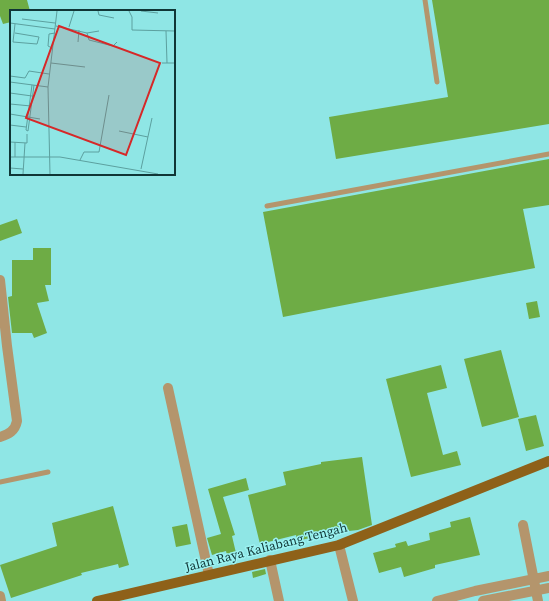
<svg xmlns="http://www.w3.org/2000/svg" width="549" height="601" viewBox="0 0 549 601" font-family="'Source Serif 4',serif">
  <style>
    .building { fill: #6eac45 }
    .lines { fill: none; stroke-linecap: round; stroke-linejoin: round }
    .service { stroke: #b4956c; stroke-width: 5 }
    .minor { stroke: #b4956c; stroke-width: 10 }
    .primary { stroke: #8e6119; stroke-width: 10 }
    .labels { text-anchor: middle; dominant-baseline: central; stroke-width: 3; stroke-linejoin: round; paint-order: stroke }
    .street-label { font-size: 13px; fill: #103636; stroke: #9cf3f2 }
    .inset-road { fill: none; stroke: #5ca09f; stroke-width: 1 }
    .view { fill: #d62828; fill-opacity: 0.15; stroke: #d62828; stroke-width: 2 }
    .inset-edge { fill: none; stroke: #103636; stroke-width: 2 }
  </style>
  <rect width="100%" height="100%" fill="#8fe6e5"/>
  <path class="building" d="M 0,0 L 27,0 L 30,11 L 11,11 L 11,22 L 3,24 L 0,16 Z
    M 432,0 L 549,0 L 549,124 L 336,159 L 329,117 L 448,97 Z
    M 549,159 L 549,205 L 523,209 L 535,268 L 283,317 L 263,212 Z
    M 17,219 L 22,233 L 0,241 L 0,225 Z
    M 33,248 L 51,248 L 51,285 L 45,285 L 49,301 L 37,303 L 47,333 L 34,338 L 32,333 L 12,333 L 8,297 L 12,296 L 12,260 L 33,260 Z
    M 537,301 L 540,317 L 529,319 L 526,303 Z
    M 501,350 L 519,417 L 482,427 L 464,359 Z
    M 441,365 L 447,388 L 427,393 L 443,455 L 457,451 L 461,465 L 411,477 L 386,379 Z
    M 536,415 L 544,446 L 526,451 L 518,419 Z
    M 362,457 L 372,525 L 358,530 L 331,533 L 297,541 L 296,535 L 260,544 L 248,495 L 286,485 L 283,472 L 321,464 L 321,462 Z
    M 246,478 L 249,490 L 223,497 L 235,535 L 232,536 L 236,553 L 227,555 L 226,551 L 212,555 L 207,538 L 221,534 L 208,489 Z
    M 113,506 L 129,565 L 119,568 L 118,564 L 81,573 L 82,575 L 11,598 L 0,565 L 57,546 L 52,523 Z
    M 470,517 L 480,555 L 435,565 L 435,568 L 404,577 L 401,567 L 379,573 L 373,553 L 396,547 L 395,544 L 406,541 L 408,546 L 430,540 L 429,533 L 451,527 L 450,522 Z
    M 187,524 L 191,544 L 176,547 L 172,527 Z
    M 265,569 L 266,574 L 253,578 L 252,572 Z"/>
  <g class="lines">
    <path class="service" d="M 425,0 L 437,82
      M 267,206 L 549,154
      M 0,482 L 48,472"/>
    <path class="minor" d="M 0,280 L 7,346 L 17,421 C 15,431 9,434 0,437
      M 168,388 L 209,575
      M 523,525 L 538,601
      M 339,545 L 353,601
      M 270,560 L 279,601
      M 0,596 L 1,601
      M 437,601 L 475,591 L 549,576
      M 483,601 L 549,588"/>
    <path class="primary" d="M 97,601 L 339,545 L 549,461"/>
  </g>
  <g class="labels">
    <g class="street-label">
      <text transform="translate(266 547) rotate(-14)">Jalan Raya Kaliabang Tengah</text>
    </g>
  </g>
  <g transform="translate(10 10)">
    <rect width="165" height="165" fill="#8fe6e5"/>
    <path class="inset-road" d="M 88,1 L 89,5 L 104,8M 119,1 L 122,7 L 122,20 L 165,21M 131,1 L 148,3M 12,9 L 45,13M 0,13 L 45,19M 46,16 L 77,23 L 89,21M 59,17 L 64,1M 156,21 L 157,53M 5,23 L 29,27 L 27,34 L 3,32 L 5,14M 77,23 L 79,30 L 103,36 L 107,32M 68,32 L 69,20M 42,38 L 38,36 L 39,24 L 45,23M 41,53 L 75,57M 152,53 L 165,53M 0,66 L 15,68 L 19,61 L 39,64M 0,72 L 38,77M 22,75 L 16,120 L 18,121 L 24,75M 0,83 L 22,86M 0,94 L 21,96M 0,104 L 30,109M 0,115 L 16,117M 109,121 L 138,127M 0,132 L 17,133 L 17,124M 0,147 L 50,147 L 148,164M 5,147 L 5,132M 70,150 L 74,142 L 89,142 L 99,85M 0,158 L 13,159M 131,159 L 142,108M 13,164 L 15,133M 40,164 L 38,77 L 47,1"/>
    <path class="view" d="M 49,16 L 150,53 L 116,145 L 16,108 Z"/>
    <rect width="165" height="165" class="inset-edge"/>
  </g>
</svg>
